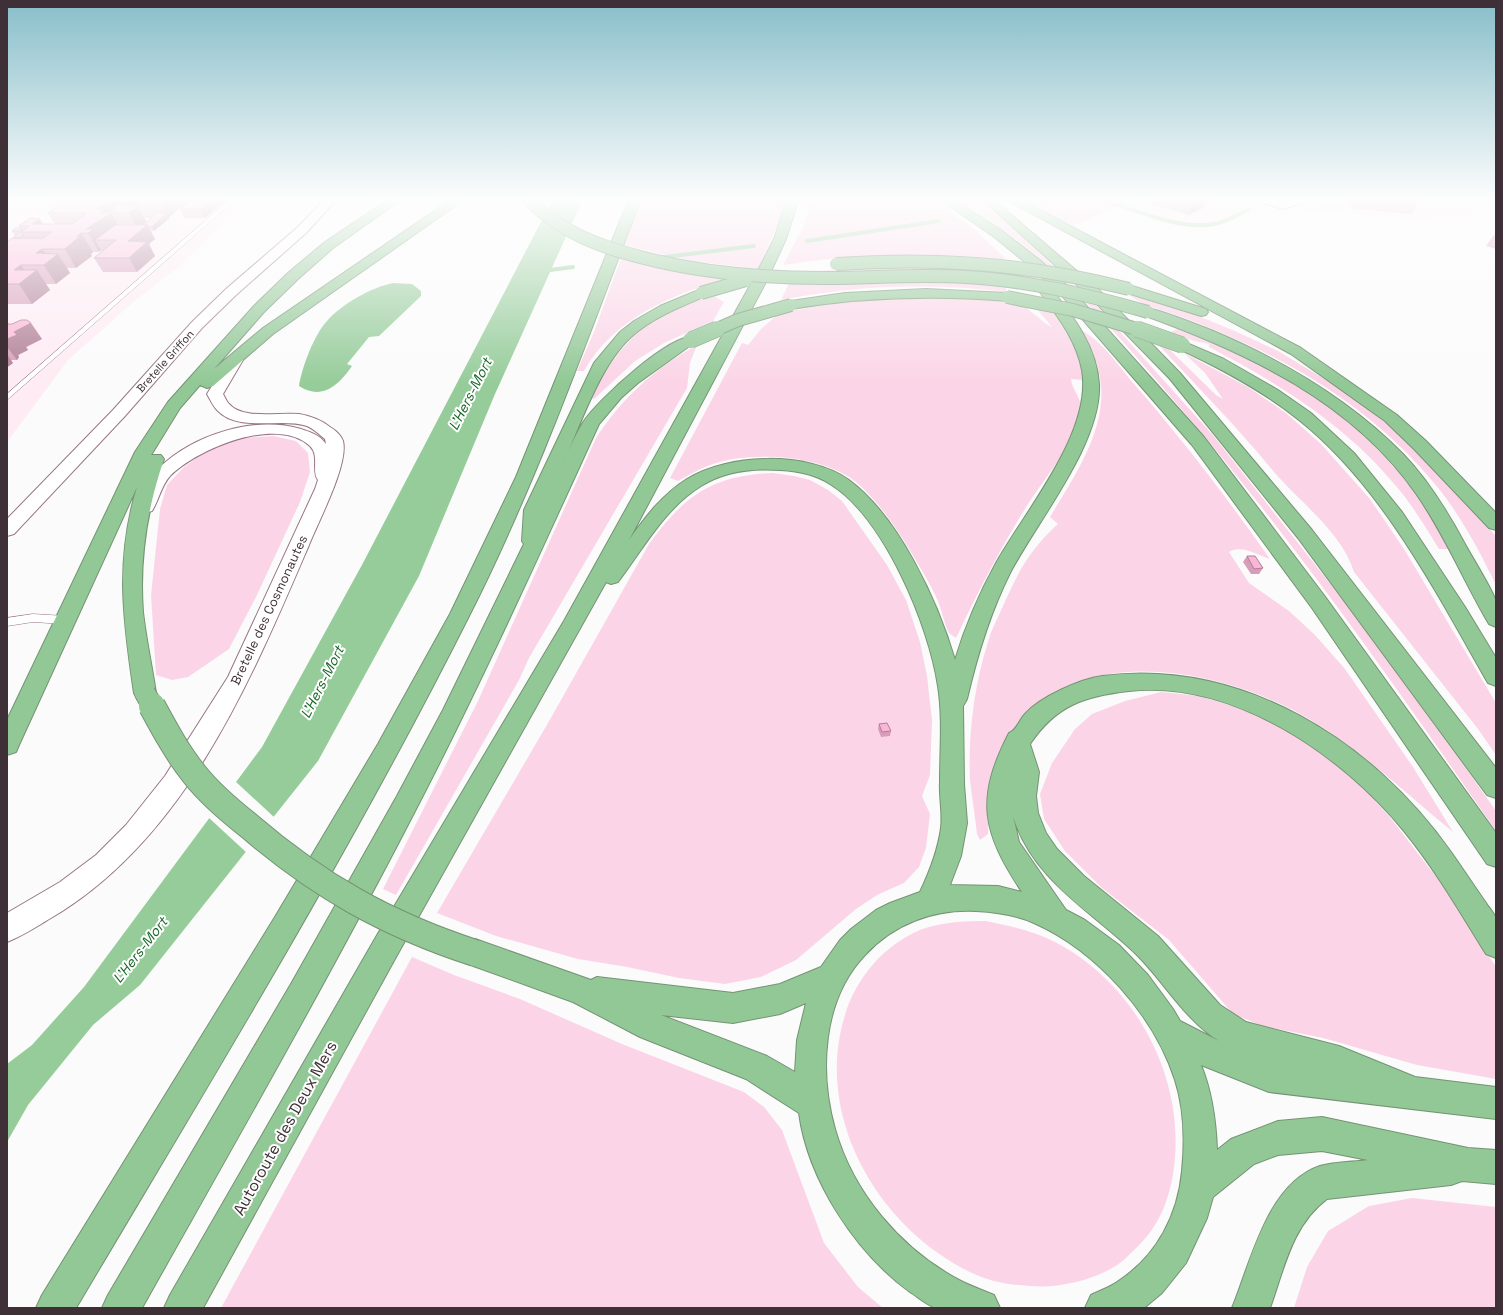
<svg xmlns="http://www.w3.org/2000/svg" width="1503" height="1315" viewBox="0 0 1503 1315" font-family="'Space Grotesk',sans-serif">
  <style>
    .built { fill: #feebf3 }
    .green { fill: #fbd5e7 }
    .water { fill: #96cc9a }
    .pier { fill: #fbfbfb }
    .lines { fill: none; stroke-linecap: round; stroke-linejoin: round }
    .stream { stroke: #96cc9a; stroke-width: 4 }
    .lane-casing { stroke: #987585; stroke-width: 1 }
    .street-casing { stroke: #987585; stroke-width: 2 }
    .secondary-casing { stroke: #987585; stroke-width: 2 }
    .highway-casing { stroke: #759375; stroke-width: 2 }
    .lane { fill: #fff; fill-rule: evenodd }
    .street { fill: #fff; fill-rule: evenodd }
    .secondary { fill: #fff; fill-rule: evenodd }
    .highway { fill: #92c896; fill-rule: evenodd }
    .highway-bridge-far3-casing { stroke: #759375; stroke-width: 14; stroke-linecap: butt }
    .highway-bridge-far2-casing { stroke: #759375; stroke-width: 17; stroke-linecap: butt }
    .highway-bridge-far1-casing { stroke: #759375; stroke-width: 22; stroke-linecap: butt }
    .highway-bridge-casing { stroke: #759375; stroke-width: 28; stroke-linecap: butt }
    .highway-bridge-far3 { stroke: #92c896; stroke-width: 12 }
    .highway-bridge-far2 { stroke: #92c896; stroke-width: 16 }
    .highway-bridge-far1 { stroke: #92c896; stroke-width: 20 }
    .highway-bridge { stroke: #92c896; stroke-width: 26 }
    .wall { fill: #d89db9 }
    .shaded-wall { fill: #b07f96 }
    .building { fill: #fbb6d7; stroke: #b07f96 }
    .labels { text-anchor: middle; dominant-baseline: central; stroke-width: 4; stroke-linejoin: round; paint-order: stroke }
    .far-street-label { font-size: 11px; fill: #3f3037; stroke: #fff }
    .street-label { font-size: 13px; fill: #3f3037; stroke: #fff }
    .water-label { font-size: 14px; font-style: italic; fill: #166527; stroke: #fff }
    .near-street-label { font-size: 16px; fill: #3f3037; stroke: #fff }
  </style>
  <rect width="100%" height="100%" fill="#fbfbfb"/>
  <path class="built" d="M 7,199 L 255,199 L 212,233 L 180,266 L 137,299 L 68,360 L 7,442 Z
    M 1129,199 L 1496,199 L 1496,204 L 1457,223 L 1269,207 L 1214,226 L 1188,225 L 1117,205 Z"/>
  <path class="green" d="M 641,199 L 789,199 L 758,269 L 685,260 L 625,245 Z
    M 811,199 L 931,199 L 973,228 L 1006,259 C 931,252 858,253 783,265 L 803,227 Z
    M 956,199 L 980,199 L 1094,303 L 1212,434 L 1343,600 L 1470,774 L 1496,811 L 1496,831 C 1396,687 1296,543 1182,410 C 1139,359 1094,307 1044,262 C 1017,238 987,218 956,199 Z
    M 1020,199 L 1129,199 L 1082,223 L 1072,225 Z
    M 621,258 L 665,269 L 725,279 C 671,295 613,319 584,371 L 577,371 L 594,332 Z
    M 877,265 L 997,269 L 1000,274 L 944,269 L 818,271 Z
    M 920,280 L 1004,285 L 1007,292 C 928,283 859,285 781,300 L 789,283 Z
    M 1125,292 L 1196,315 L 1235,331 L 1278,351 L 1343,390 L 1407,439 L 1496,536 L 1496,585 C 1480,552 1462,518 1439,489 C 1386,422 1311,371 1233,338 C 1217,330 1199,324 1182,317 C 1161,309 1143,307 1125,292 Z
    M 714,296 L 724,302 L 713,321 L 664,343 L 635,361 L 594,399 L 591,398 C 622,340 648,312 714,296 Z
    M 939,297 L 990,300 L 1023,305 L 1045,323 L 1052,327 L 1036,308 L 1052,311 L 1075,347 L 1083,376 L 1083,380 L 1071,379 C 1072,390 1082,398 1081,410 C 1079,437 1043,481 1028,504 C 1001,547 978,592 956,638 C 954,636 951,635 949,633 C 944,623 942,611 938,601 C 934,592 929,583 924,574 C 906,543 884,506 856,482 C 822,455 753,451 713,464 C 701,468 689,475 678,481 L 670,478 L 742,343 L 748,345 L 762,328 L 775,317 L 784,312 L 856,300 Z
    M 1181,327 C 1204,337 1227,346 1250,357 C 1316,391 1377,439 1420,500 C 1431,513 1446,532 1448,549 L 1439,549 C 1426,528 1413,506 1396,486 C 1346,425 1278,383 1209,347 L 1209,344 L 1194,341 L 1171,332 Z
    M 1081,330 C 1103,342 1118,365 1134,384 C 1183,440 1227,498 1270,559 C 1258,555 1240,544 1229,552 L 1249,583 L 1289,611 L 1315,635 L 1345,669 L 1413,767 L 1453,832 C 1405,793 1356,745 1302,715 C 1234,677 1131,653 1058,690 C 1052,694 1047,699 1041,703 C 1021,717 1004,737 996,760 C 992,770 988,784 988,793 C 988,807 989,820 988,834 L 980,840 L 977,834 C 975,816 972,798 970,780 C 968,734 974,686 988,642 C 991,630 998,618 1003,606 C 1018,572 1030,549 1058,524 L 1050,517 C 1075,475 1111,425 1099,372 C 1096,357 1089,343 1081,330 Z
    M 1154,340 L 1165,345 L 1216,395 L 1223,399 L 1205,373 L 1184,353 L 1248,387 L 1286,413 L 1321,444 L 1370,499 L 1404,549 L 1496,703 L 1496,755 L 1478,729 L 1354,572 C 1343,537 1310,510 1285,484 C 1273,472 1263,458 1251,445 C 1220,409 1186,375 1154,340 Z
    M 697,345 L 690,363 L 687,388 L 529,658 L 519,680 L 396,895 L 383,889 L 478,701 L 596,438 C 623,397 654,369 697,345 Z
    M 273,436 L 296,441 L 308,453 L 310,472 L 300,502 L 257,595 L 229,649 L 188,677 L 172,680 L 156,675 L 151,595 L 160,509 L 167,485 L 184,467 L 210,449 L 242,438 Z
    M 773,473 L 794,476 L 810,480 L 828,490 L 842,501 L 887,565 L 906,600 L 920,642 L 927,676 L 932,720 L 930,775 L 922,796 L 930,814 L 926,848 L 919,867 L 904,883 L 877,895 L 856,909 L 796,960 L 761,977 L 725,984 L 679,978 L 627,967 L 578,959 L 496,936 L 437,913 L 548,723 L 649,544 C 684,496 712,475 773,473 Z
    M 1161,692 L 1199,696 L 1249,711 L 1304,739 L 1354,777 L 1389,816 L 1447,891 L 1496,967 L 1496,1079 L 1417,1065 L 1323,1038 L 1263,1026 L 1233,1014 L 1169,940 L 1102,888 L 1065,851 L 1044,819 L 1040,794 L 1052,763 L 1075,729 L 1092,714 L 1125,701 Z
    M 986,921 C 1010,926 1033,931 1055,942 C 1138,985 1188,1083 1173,1174 C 1170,1193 1163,1215 1151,1231 C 1145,1240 1136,1248 1128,1256 C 1107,1278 1060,1289 1030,1286 C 1021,1285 1012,1285 1003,1283 C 980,1279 956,1266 938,1253 C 864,1201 817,1104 845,1015 C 856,978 884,945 920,930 C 941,922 964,921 986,921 Z
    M 412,957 L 454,975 L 520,999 L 622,1044 L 744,1092 L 764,1107 L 782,1130 L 824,1243 L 858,1287 L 883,1308 L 221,1308 Z
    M 1412,1198 L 1496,1207 L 1496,1308 L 1294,1308 L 1307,1267 L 1328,1231 L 1369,1206 Z"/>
  <path class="water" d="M 553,199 L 583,199 L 495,394 L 419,576 L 318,761 L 140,985 L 93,1025 L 28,1105 L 7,1142 L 7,1064 L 32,1045 L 84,987 L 262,747 L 363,563 Z
    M 393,283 L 412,284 L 421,291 L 421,296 L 379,336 L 369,337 L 347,364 L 352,366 C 339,385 322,401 299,386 C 302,367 314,335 327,321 C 340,305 372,287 393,283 Z"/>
  <path class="pier" d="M 235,781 L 275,818 L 247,853 L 208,817 Z"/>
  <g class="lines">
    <path class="stream" d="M 1101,199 C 1134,209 1179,231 1214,224 C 1226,222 1237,215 1248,210
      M 1041,203 L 1058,199
      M 807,241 L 939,221
      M 657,258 L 754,246
      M 542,271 L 573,267"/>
    <g class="lane-casing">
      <path id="lane" d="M 7,199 L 12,199 L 7,202 Z
        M 230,199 L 236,199 L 7,400 L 7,394 Z
        M 1310,199 C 1317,198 1322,203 1329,203 C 1336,203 1343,198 1351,199 L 1329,207 Z
        M 33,614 L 65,616 L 70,620 L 65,624 L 33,622 L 7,626 L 7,618 Z"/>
    </g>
    <g class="street-casing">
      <path id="street" d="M 1260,199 L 1272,199 L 1283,202 L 1296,199 L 1312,199 L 1310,201 L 1283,209 L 1261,202 Z"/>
    </g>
    <g class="secondary-casing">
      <path id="secondary" d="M 325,199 L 337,199 L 306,233 L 236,295 L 202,328 L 125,416 L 14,534 L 7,536 L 7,519 L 113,410 L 192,322 L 226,289 L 298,227 Z
        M 235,355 L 240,357 L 243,360 L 223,394 C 225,397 226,401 229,404 C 243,420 279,412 299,414 C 311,416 321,420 330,427 C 335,430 341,435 343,441 C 349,464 318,522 309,545 C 250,682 185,839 51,918 C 36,927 22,936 7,942 L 7,913 L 60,882 L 96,855 L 126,825 L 165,776 L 228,677 L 315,489 L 318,480 C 311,471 320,456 310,446 C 277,415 197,449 170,476 C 161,486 159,500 152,511 L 145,513 L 138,511 L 136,507 C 142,493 148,478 159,468 C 193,435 254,415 301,429 C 310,432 320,435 326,444 L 325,439 C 320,435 314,429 307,426 C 281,417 238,433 217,410 C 213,406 210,399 207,394 L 230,357 Z"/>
    </g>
    <g class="highway-casing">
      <path id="highway" d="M 389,199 L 402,199 L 333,248 L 298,279 L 264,312 L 214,369 L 263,328 L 452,199 L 465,199 L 273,334 L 213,386 L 207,388 L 200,385 L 180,408 L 153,452 L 151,455 L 161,455 L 164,459 C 147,509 139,559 143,612 C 146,639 152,666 156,693 L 153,699 L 145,702 L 137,699 L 134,693 C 123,620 115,560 137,487 L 19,745 L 16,752 L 7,755 L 7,720 L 135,452 L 168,402 L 254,306 L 288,273 L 325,242 Z
        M 629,199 L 641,199 C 587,339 537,482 469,616 C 350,853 211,1080 76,1308 L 36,1308 L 42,1295 L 275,917 L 378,744 L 450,614 L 516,477 Z
        M 787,199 L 799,199 L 786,239 L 767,280 L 629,540 C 645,517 663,494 687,479 C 729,453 808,451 849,480 C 899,517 938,602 955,660 C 965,627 979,594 996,563 C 1025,511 1093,432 1082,370 C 1076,339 1057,316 1039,291 L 1041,288 L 1051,288 C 1073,316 1097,347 1099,384 C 1102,443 1037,521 1010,573 C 990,613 977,656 967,699 L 963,706 L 964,784 L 967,823 L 961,856 L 950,885 L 998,886 L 1022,892 C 982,832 975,799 1009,733 C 1017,730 1019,720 1025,714 C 1040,697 1080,679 1102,676 C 1242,658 1373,741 1451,852 C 1463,869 1474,886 1486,903 C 1489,908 1495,914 1496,919 C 1499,931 1496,946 1496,958 L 1486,954 C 1460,912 1435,869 1404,831 C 1341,754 1233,680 1129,691 C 1085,696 1056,705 1030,744 L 1039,772 L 1036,796 L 1038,813 L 1046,833 L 1057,849 L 1084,876 L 1158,936 L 1220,1005 L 1246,1022 L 1339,1046 L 1415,1077 L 1496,1087 L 1496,1119 L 1269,1092 L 1201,1065 C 1212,1092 1216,1121 1217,1150 L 1231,1139 L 1278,1121 L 1322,1117 L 1468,1148 L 1496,1150 L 1496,1184 L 1462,1181 L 1451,1185 L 1327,1199 C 1292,1225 1284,1269 1270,1308 L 1232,1308 C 1251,1262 1267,1184 1320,1166 C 1334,1162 1353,1162 1368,1160 L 1322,1151 L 1278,1155 L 1254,1164 L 1213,1197 L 1207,1218 L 1186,1263 L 1162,1293 L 1144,1308 L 1085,1308 L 1091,1295 C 1101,1290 1111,1287 1120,1280 C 1157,1255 1178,1215 1182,1171 C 1185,1142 1184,1108 1175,1080 C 1154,1015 1097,951 1034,923 C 1016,915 996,912 976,911 C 933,909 894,924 865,955 C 822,1000 819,1072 835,1129 C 853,1193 901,1249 959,1280 C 970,1286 983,1290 994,1295 L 1000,1308 C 986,1308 946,1311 936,1308 C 927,1305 918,1297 910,1292 C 856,1253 808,1180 799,1113 L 746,1079 L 640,1037 L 573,1002 L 465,963 L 461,953 L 465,943 L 475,939 L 591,980 L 597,977 L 733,993 L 780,984 L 821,967 L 840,940 L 851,929 L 876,910 L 890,903 L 920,892 C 930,871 938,850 941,828 C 943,813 939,797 940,782 C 940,750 943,718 938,686 C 929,625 884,517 830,484 C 815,474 798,471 780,470 C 752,468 725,471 701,486 C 665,508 643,549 618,582 L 611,584 L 606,582 L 396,957 L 203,1308 L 164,1308 L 170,1295 L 376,937 L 564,621 L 753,280 L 774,239 ZM 1013,816 C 1033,881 1092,911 1137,955 C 1165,983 1185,1020 1219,1041 L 1180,1021 L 1173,1009 L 1148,975 L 1119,945 L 1085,920 L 1066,910 L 1019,842 ZM 806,1003 L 797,1040 L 795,1072 L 767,1056 L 661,1015 L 733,1023 L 780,1014 Z
        M 941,199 L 953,199 L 1001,230 L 1041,261 L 1074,292 L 1204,437 L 1326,598 L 1496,833 L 1496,867 L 1487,864 L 1312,608 L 1192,445 L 1064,298 L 1031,267 L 993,236 L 942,201 Z
        M 982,199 L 993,199 L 1099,290 L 1180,373 L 1312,530 L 1496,768 L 1496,798 L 1487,795 L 1298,538 L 1170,379 L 1089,296 Z
        M 1005,199 L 1019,199 L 1301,348 L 1397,415 L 1426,441 L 1496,513 L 1496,530 L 1489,528 L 1414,449 L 1385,421 L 1291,354 Z
        M 1129,285 L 1206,309 L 1208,312 L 1206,315 L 1201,316 L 1124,292 L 1122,289 L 1124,286 Z
        M 701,289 L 706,290 L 708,293 L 706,296 C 680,307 652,318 631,337 C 599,366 578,431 560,471 C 567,455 574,436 584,421 C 597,401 672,331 696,337 L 698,340 L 638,383 L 621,398 L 599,424 C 539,555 480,686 414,813 C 328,980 234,1144 142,1308 L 102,1308 L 108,1295 L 291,984 L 397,796 L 443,710 L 524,544 L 522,541 L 524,510 L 594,363 L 620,332 L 634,321 L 660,306 Z
        M 926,289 L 1007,293 L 1012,294 L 1014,297 L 1012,300 L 1007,301 C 934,295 863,297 791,309 L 786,308 L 784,305 L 786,302 L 791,301 L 845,293 Z
        M 1148,308 C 1169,313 1190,322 1211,330 C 1282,360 1349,399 1403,454 C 1429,481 1449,514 1466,546 C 1472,557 1495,594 1496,602 C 1497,610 1496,619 1496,627 L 1489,624 C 1464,582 1445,535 1417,495 C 1353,402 1246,352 1143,315 L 1141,312 L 1143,309 Z
        M 1182,341 L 1224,359 L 1278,390 L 1311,413 L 1354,453 L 1402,512 L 1465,607 L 1496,658 L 1496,686 L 1488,683 C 1436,592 1382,486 1299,420 C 1262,390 1220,368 1177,348 L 1175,345 L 1177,342 Z"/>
    </g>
    <use href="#lane" class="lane"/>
    <use href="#street" class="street"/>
    <use href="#secondary" class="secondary"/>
    <use href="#highway" class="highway"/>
    <g class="highway-bridge-far3-casing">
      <path id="highway-bridge-far3" d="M 528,199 C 560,232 600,247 644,258 C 702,273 763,278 823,278 C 870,278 917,274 965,277 C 1027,280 1088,295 1148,312
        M 836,264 C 937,257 1030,264 1129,289
        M 701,293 L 746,280
        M 1007,297 L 1073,310 L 1140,330
        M 715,330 L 738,320 L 791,305"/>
    </g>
    <g class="highway-bridge-far2-casing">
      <path id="highway-bridge-far2" d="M 1137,329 L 1182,345
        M 691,340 L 717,329"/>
    </g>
    <g class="highway-bridge-far1-casing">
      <path id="highway-bridge-far1" d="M 145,693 L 153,707"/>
    </g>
    <g class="highway-bridge-casing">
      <path id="highway-bridge" d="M 152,706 C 165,730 178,754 195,775 C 210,794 229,810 248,825 C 319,886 386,924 475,953"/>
    </g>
    <use href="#highway-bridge-far3" class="highway-bridge-far3"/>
    <use href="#highway-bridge-far2" class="highway-bridge-far2"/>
    <use href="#highway-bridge-far1" class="highway-bridge-far1"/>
    <use href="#highway-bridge" class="highway-bridge"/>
  </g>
  <path class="wall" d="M 68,199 L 143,199 L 134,206 L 138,206 L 147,222 L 152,218 L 145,218 L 138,204 L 192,199 L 169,217 L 170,218 L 154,231 L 151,231 L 155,239 L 149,244 L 155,256 L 137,272 L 103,272 L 94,258 L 102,252 L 101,250 L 99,252 L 93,252 L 91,254 L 92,256 L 76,268 L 67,268 L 70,273 L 56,284 L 46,284 L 50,290 L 32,304 L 7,304 L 7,242 L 16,236 L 15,236 L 12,231 L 20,228 L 19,226 L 43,224 L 55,224 L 48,213 Z
    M 192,199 L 227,199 L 205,218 L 184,218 L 180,209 Z
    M 1143,199 L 1207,199 L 1203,208 L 1188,215 L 1142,201 Z
    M 1350,199 L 1420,199 L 1412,214 L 1353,209 L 1348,202 Z
    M 1422,199 L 1452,199 L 1440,204 Z
    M 1496,234 L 1496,249 L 1486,246 L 1493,236 Z
    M 7,323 L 42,339 L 26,347 L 28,350 L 18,355 L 19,357 L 17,360 L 11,360 L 13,363 L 9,366 L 7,367 Z
    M 1247,556 L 1263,568 L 1259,574 L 1251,574 L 1243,562 Z
    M 879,724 L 891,731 L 890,736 L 881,737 L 878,729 Z"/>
  <path class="shaded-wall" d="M 110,199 L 143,199 L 125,213 L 111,213 L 121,231 L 95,240 L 101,250 L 99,252 L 88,233 L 86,229 L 96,209 Z
    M 168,199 L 192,199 L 169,217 L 170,218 L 154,231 L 152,227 L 166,215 L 161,204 Z
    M 212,199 L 227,199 L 205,218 L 200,209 Z
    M 1194,199 L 1207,199 L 1203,208 L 1188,215 Z
    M 1443,199 L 1452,199 L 1440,204 Z
    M 138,206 L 148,224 L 139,231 L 129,213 Z
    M 40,219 L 48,232 L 32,224 Z
    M 147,225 L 155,239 L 149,244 L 155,256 L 137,272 L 129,258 L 128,241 Z
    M 81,233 L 93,252 L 91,254 L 92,256 L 76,268 L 65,249 Z
    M 42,249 L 50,260 L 58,254 L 70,273 L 56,284 L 36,253 Z
    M 21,265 L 28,276 L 37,270 L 50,290 L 32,304 L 19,284 L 14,270 Z
    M 7,323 L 16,335 L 14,332 L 31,323 L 42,339 L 26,347 L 28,350 L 18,355 L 19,357 L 17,360 L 7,347 Z
    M 7,354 L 13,363 L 9,366 L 7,367 Z"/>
  <path class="building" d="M 68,199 L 110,199 L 96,209 L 105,209 L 100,213 L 108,213 L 118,205 L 138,206 L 129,213 L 111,213 L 86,229 L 93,229 L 88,233 L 81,233 L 77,236 L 80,236 L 65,249 L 42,249 L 36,253 L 58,254 L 44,265 L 21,265 L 14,270 L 37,270 L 19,284 L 7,284 L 7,242 L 12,238 L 43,238 L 52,232 L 21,232 L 29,226 L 19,226 L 30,218 L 40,219 L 32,224 L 72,224 L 87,213 L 48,213 Z
    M 145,199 L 168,199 L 161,204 L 138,204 Z
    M 192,199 L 212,199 L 200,209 L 180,209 Z
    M 157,213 L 167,213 L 152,227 L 148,226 L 147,225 L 143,225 Z
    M 115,225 L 147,225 L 128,241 L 147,242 L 129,258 L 94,258 L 116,240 L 95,240 Z
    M 16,228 L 20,228 L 22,230 L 20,231 L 12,231 Z
    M 21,232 L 24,235 L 22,235 L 18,238 L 13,238 Z
    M 22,235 L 24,235 L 24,236 L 22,238 L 18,238 Z
    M 21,320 L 27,320 L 31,323 L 14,332 L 17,335 L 7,339 L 7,324 L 12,324 Z
    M 1247,556 L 1255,556 L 1263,568 L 1254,569 Z
    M 887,723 L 891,731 L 882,732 L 879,724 Z"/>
  <linearGradient id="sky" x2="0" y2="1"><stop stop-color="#87bec9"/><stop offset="0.52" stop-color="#fdfdfd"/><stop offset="1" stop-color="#fdfdfd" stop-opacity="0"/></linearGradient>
  <rect width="1503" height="383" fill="url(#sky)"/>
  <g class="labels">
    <g class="far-street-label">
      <text transform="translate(165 361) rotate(-48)">Bretelle Griffon</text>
    </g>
    <g class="street-label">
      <text transform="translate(269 610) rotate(-65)">Bretelle des Cosmonautes</text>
    </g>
    <g class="water-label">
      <text transform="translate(470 394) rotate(-63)">L'Hers-Mort</text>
      <text transform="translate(322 682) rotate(-63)">L'Hers-Mort</text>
      <text transform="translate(140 950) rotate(-52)">L'Hers-Mort</text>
    </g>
    <g class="near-street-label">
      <text transform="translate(285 1128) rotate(-61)">Autoroute des Deux Mers</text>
    </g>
  </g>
  <rect width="1503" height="1315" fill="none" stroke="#3f3037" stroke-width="16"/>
</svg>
